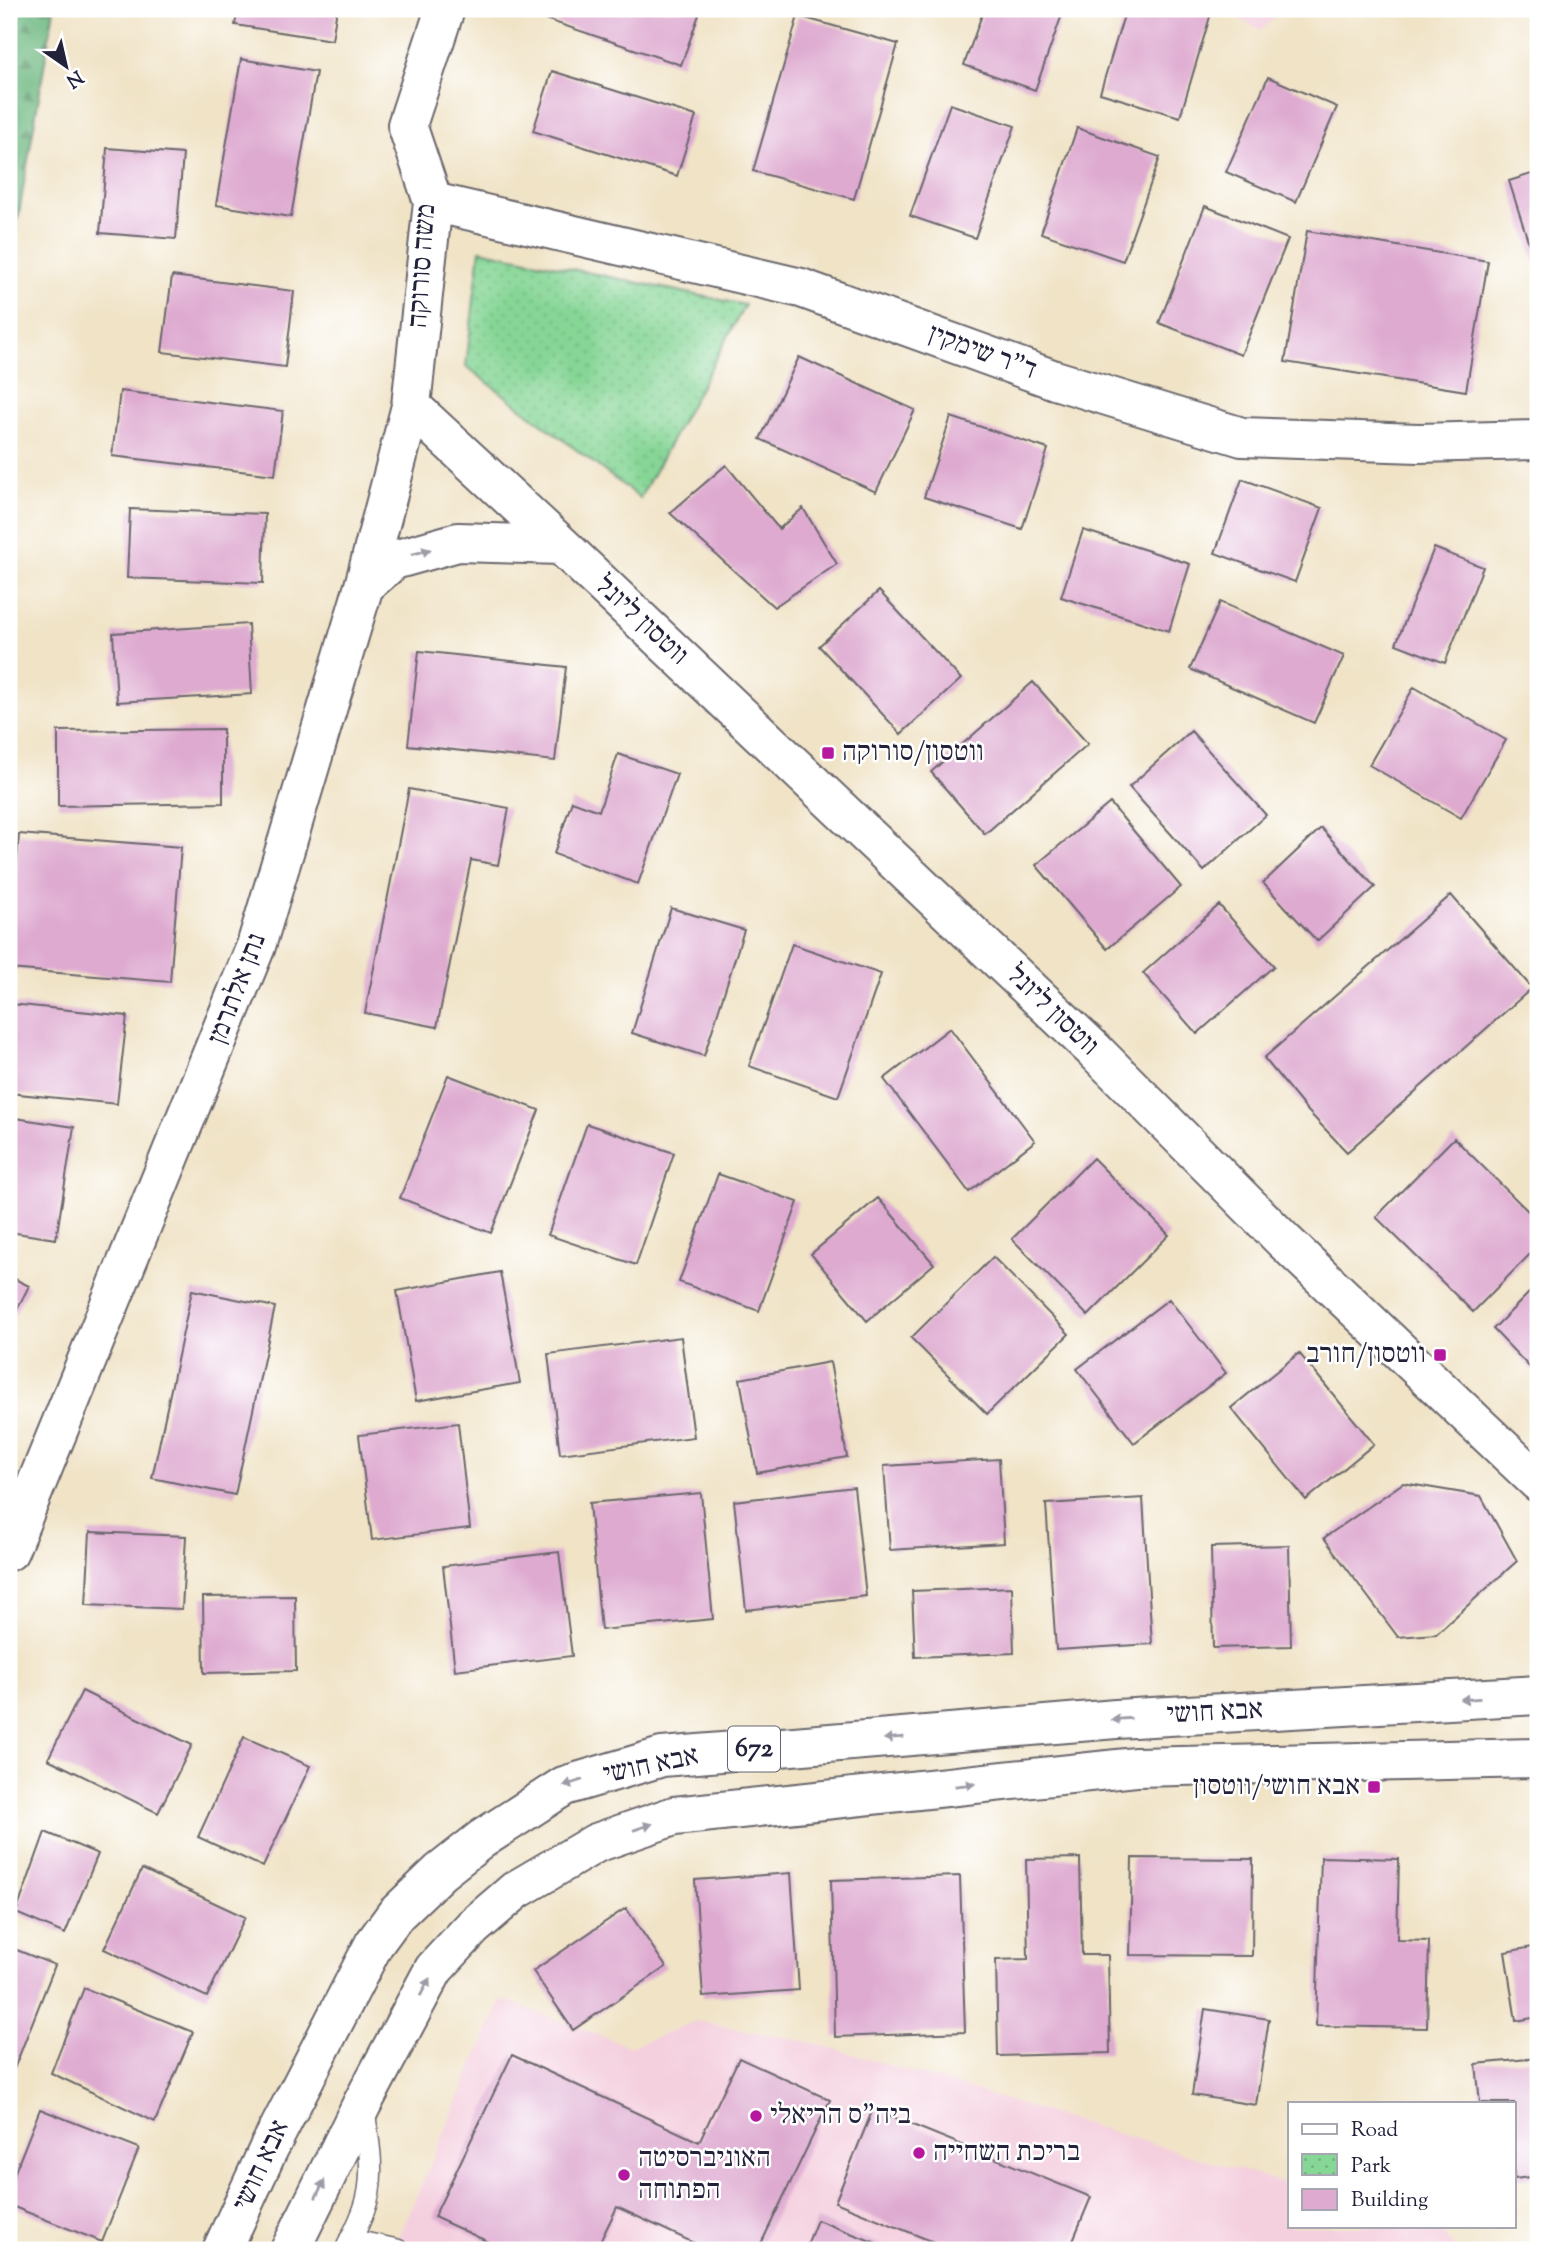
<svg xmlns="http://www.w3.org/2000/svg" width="1547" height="2259" viewBox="0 0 1547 2259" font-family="'Sorts Mill Goudy','Frank Ruhl Libre',serif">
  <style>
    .built { fill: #f4cfde }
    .forest { fill: url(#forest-firs); stroke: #476c5d; stroke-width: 2 }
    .park { fill: url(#park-dots); stroke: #547c68; stroke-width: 2 }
    .building { fill: #deaad0 }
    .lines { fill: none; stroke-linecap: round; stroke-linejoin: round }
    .lane-casing { stroke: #6a666c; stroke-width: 24 }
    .street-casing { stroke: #6a666c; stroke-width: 42 }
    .primary-casing { stroke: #6a666c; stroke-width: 42 }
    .lane { stroke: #fff; stroke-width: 21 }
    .street { stroke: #fff; stroke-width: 38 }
    .primary { stroke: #fff; stroke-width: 38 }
    .oneway { fill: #9c9ca7 }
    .poi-dot { fill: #b5179e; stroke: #fff; stroke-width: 2.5 }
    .labels { text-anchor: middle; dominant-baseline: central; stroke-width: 5; stroke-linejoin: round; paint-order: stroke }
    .shield { fill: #fff; stroke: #646476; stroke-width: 2 }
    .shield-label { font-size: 26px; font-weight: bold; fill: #22223b }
    .street-label { font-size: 28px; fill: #22223b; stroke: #fff }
    .poi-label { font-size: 28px; fill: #22223b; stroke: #fff; text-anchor: start }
  </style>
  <defs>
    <pattern id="forest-firs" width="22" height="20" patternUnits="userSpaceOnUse" patternTransform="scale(1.75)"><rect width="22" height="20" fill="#6cb77f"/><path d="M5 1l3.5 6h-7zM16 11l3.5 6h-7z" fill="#589469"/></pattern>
    <pattern id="park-dots" width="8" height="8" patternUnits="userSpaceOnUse" patternTransform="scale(1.75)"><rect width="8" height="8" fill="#86d696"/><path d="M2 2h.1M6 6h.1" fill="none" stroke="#73b782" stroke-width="1.8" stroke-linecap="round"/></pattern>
  </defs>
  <rect width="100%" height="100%" fill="#fff"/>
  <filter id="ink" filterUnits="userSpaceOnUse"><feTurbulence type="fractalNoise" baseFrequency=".0143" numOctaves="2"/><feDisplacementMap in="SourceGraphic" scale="14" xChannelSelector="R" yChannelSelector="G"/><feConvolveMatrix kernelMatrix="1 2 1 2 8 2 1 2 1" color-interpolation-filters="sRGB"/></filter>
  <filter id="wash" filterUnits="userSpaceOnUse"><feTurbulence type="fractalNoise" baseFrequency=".00686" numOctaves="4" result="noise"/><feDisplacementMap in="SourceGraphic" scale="28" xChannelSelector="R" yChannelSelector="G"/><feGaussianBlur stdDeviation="1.57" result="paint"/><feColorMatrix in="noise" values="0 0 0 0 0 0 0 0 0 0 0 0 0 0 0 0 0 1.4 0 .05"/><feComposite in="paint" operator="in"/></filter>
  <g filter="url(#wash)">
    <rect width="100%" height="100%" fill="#f0e3c6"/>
    <path class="built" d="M 1219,9 L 1283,9 L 1262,30 Z
      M 502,1999 L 631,2047 L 696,2021 L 815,2043 L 1290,2185 L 1290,2226 L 1427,2226 L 1439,2229 L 1456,2250 L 393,2250 Z"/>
    <path class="forest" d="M 9,9 L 54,9 L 9,271 Z"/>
    <path class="park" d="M 480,250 L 745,305 L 640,498 L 466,366 Z"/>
    <g id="blocks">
      <path class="building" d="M 238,9 L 337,9 L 332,40 L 235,25 Z
        M 532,9 L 701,9 L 681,65 L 530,14 Z
        M 984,9 L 1064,9 L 1035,90 L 964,65 Z
        M 1126,9 L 1212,10 L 1180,117 L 1100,93 Z
        M 798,16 L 898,44 L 854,199 L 753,171 Z
        M 241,59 L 316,72 L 291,217 L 216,205 Z
        M 552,71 L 696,116 L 677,176 L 533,131 Z
        M 1268,77 L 1337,107 L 1296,202 L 1226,172 Z
        M 950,104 L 1015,126 L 975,238 L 910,216 Z
        M 1077,128 L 1160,157 L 1123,261 L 1041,233 Z
        M 107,148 L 183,154 L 176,239 L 100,233 Z
        M 1538,172 L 1538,272 L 1509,181 Z
        M 1205,206 L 1288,239 L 1241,355 L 1159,323 Z
        M 1307,231 L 1488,261 L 1466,391 L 1285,362 Z
        M 172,276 L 294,291 L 285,367 L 162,352 Z
        M 799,357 L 915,410 L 876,492 L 760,439 Z
        M 120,391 L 283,411 L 275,475 L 112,456 Z
        M 951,417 L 1048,449 L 1022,529 L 924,497 Z
        M 726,465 L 779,529 L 803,508 L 837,564 L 774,607 L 670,513 Z
        M 1242,479 L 1322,508 L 1295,582 L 1215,553 Z
        M 130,509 L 265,514 L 263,583 L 127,578 Z
        M 1083,530 L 1190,564 L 1169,631 L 1061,597 Z
        M 1434,548 L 1483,567 L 1445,663 L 1396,644 Z
        M 879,591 L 961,679 L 901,734 L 819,646 Z
        M 1220,602 L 1344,656 L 1314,723 L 1190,669 Z
        M 248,624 L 252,694 L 117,702 L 113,633 Z
        M 419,651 L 566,667 L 555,761 L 408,745 Z
        M 1033,682 L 1088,744 L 985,834 L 931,772 Z
        M 1414,687 L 1506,740 L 1461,818 L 1369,765 Z
        M 223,729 L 223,803 L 58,806 L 58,731 Z
        M 1191,731 L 1266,815 L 1204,871 L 1129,787 Z
        M 618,754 L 677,774 L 638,884 L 554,854 L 572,801 L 599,811 Z
        M 409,789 L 509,808 L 498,865 L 471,860 L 437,1027 L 365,1013 Z
        M 1110,803 L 1181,887 L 1107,949 L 1036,865 Z
        M 1321,828 L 1375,887 L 1317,941 L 1263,883 Z
        M 19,834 L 181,847 L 170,982 L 9,969 Z
        M 1451,895 L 1532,988 L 1347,1152 L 1305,1108 L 1264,1058 Z
        M 1219,905 L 1274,966 L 1197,1034 L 1143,973 Z
        M 671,908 L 744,930 L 704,1056 L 632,1033 Z
        M 792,944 L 881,974 L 838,1097 L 749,1066 Z
        M 11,1004 L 127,1016 L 117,1104 L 9,1093 Z
        M 950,1028 L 1035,1141 L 969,1192 L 884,1079 Z
        M 448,1075 L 539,1110 L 491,1233 L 400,1198 Z
        M 9,1117 L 74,1127 L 56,1239 L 9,1232 Z
        M 587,1124 L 674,1153 L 636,1265 L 548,1235 Z
        M 1454,1138 L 1538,1221 L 1538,1246 L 1473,1312 L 1376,1217 Z
        M 1093,1158 L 1169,1235 L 1088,1316 L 1012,1239 Z
        M 718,1174 L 798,1202 L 759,1311 L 679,1282 Z
        M 878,1198 L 934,1264 L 867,1321 L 811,1254 Z
        M 993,1257 L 1069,1334 L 987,1414 L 911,1338 Z
        M 500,1272 L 520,1383 L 416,1401 L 397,1291 Z
        M 9,1276 L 29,1286 L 9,1325 Z
        M 1538,1284 L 1538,1376 L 1493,1329 Z
        M 192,1290 L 275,1307 L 235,1495 L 152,1478 Z
        M 1169,1299 L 1226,1373 L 1134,1443 L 1077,1369 Z
        M 681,1337 L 694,1437 L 560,1454 L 548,1354 Z
        M 1299,1353 L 1374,1444 L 1306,1500 L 1231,1408 Z
        M 830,1362 L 847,1457 L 757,1473 L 740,1379 Z
        M 458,1423 L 470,1528 L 372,1540 L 359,1435 Z
        M 999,1459 L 1004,1543 L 890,1550 L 884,1466 Z
        M 1403,1483 L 1481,1496 L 1517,1561 L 1436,1634 L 1398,1637 L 1324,1538 Z
        M 854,1487 L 866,1596 L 746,1610 L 734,1501 Z
        M 701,1493 L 713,1619 L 601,1630 L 589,1503 Z
        M 1143,1498 L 1152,1644 L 1056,1650 L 1046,1504 Z
        M 90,1532 L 186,1536 L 182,1609 L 86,1605 Z
        M 1289,1545 L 1291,1646 L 1213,1648 L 1211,1547 Z
        M 559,1552 L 572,1656 L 455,1670 L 443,1566 Z
        M 1012,1587 L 1014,1653 L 915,1657 L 912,1591 Z
        M 295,1596 L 296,1671 L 204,1673 L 203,1597 Z
        M 82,1691 L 192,1745 L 158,1813 L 48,1759 Z
        M 244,1737 L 310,1766 L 263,1867 L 198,1837 Z
        M 45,1832 L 98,1854 L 65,1934 L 16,1913 Z
        M 1321,1857 L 1399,1859 L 1397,1940 L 1429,1941 L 1427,2028 L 1316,2026 Z
        M 1080,1858 L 1082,1955 L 1108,1955 L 1110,2053 L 998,2056 L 996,1960 L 1028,1959 L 1026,1859 Z
        M 1132,1858 L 1253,1859 L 1252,1956 L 1130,1955 Z
        M 142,1869 L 245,1917 L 207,1997 L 104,1949 Z
        M 791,1873 L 799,1990 L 703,1997 L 695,1880 Z
        M 960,1876 L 965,2032 L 835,2037 L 831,1880 Z
        M 626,1908 L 666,1967 L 573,2030 L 533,1971 Z
        M 1538,1946 L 1538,2017 L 1516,2021 L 1505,1952 Z
        M 9,1947 L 55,1965 L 14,2069 L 9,2067 Z
        M 84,1988 L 193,2032 L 155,2122 L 51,2073 Z
        M 1205,2009 L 1269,2019 L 1256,2105 L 1192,2095 Z
        M 512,2055 L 699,2142 L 739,2058 L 830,2100 L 758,2250 L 709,2250 L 617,2207 L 596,2250 L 506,2250 L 434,2217 Z
        M 1538,2058 L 1538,2176 L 1514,2179 L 1514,2103 L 1480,2103 L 1476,2064 Z
        M 40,2109 L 139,2148 L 102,2242 L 9,2205 L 9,2187 Z
        M 873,2109 L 1091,2197 L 1069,2250 L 953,2250 L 835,2202 Z
        M 817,2220 L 894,2250 L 805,2250 Z"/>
    </g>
  </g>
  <g filter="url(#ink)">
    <use href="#blocks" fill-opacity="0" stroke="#6a666c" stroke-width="2"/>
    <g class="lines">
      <g class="lane-casing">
        <path id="lane" d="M 350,2240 L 397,2250
          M 346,2250 C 353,2234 363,2217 367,2200 C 375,2170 368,2137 363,2107"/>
      </g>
      <g class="street-casing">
        <path id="street" d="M 433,202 L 801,288 L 1055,380 L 1242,437 L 1419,443 L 1538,440
          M 411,406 L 561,545 L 1094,1050 L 1284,1241 L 1538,1482
          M 364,586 L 394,560 L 458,542 L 561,545
          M 9,1551 L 256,946 L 364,586 L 411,406 L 433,202 L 407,125 L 445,9"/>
      </g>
      <g class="primary-casing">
        <path id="primary" d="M 222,2250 L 268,2150 L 374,1944 L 396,1914 L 440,1872 L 482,1839 L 564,1786 L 662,1757 L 1116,1719 L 1538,1695
          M 290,2250 L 362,2104 L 434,1969 L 473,1927 L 516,1890 L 596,1843 L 674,1816 L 1136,1767 L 1538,1758"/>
      </g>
      <use href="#lane" class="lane"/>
      <use href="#street" class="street"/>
      <use href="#primary" class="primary"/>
    </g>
    <defs><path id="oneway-solid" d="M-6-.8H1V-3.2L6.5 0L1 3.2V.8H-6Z" transform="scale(1.75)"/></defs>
    <g class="oneway">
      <use href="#oneway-solid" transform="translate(421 552) rotate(-15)"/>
      <use href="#oneway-solid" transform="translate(1470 1699) rotate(177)"/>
      <use href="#oneway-solid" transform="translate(1121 1719) rotate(176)"/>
      <use href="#oneway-solid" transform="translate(894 1738) rotate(175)"/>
      <use href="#oneway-solid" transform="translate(573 1783) rotate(162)"/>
      <use href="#oneway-solid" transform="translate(965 1785) rotate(-6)"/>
      <use href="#oneway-solid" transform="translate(643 1827) rotate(-19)"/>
      <use href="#oneway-solid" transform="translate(425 1987) rotate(-62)"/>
      <use href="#oneway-solid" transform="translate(320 2189) rotate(-64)"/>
    </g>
  </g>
  <g class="poi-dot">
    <rect x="821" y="746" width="14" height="14" rx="3.5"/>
    <rect x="1433" y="1348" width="14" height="14" rx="3.5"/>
    <rect x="1367" y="1780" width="14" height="14" rx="3.5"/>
    <circle cx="756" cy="2116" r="7"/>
    <circle cx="919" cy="2153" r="7"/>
    <circle cx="624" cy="2175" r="7"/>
  </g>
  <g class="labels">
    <rect class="shield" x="728" y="1726.5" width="52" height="45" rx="5"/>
    <g class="shield-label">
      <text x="754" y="1749">672</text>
    </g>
    <g class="street-label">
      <text transform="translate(423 266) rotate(-86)">משה סורוקה</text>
      <text transform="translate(982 353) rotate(20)">ד"ר שימקין</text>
      <text transform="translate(641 621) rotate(43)">ווטסון ליונל</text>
      <text transform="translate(238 989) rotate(-69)">נתן אלתרמן</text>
      <text transform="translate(1052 1011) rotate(44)">ווטסון ליונל</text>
      <text transform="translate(1215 1713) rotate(-3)">אבא חושי</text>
      <text transform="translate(651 1766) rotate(-12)">אבא חושי</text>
      <text transform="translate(262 2166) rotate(-65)">אבא חושי</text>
    </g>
    <g class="poi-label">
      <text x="842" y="753">ווטסון/סורוקה</text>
      <text x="1426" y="1355" text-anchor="end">ווטסון/חורב</text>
      <text x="1360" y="1787" text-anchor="end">אבא חושי/ווטסון</text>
      <text x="770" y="2116">ביה"ס הריאלי</text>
      <text x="933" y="2153">בריכת השחייה</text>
      <text x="638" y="2159">האוניברסיטה<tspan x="638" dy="32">הפתוחה</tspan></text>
    </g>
  </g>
  <rect width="1547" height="2259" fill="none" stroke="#fff" stroke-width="35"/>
  <rect x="1288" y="2102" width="228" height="126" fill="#ffffff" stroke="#a7a7b1" stroke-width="2"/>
  <rect x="1302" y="2124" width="35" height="10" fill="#ffffff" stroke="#a7a7b1" stroke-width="2"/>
  <text x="1351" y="2136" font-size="21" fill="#22223b">Road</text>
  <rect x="1302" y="2154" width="35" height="21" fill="url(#park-dots)" stroke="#a7a7b1" stroke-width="2"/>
  <text x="1351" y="2172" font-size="21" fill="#22223b">Park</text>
  <rect x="1302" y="2189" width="35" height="21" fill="#deaad0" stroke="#a7a7b1" stroke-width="2"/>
  <text x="1351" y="2206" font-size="21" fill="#22223b">Building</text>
  <g transform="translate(66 66) rotate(146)" stroke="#ffffff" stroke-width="5" paint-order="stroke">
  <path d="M0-5L12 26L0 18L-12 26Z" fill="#22223b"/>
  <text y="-10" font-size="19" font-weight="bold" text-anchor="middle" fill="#22223b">N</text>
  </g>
</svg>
